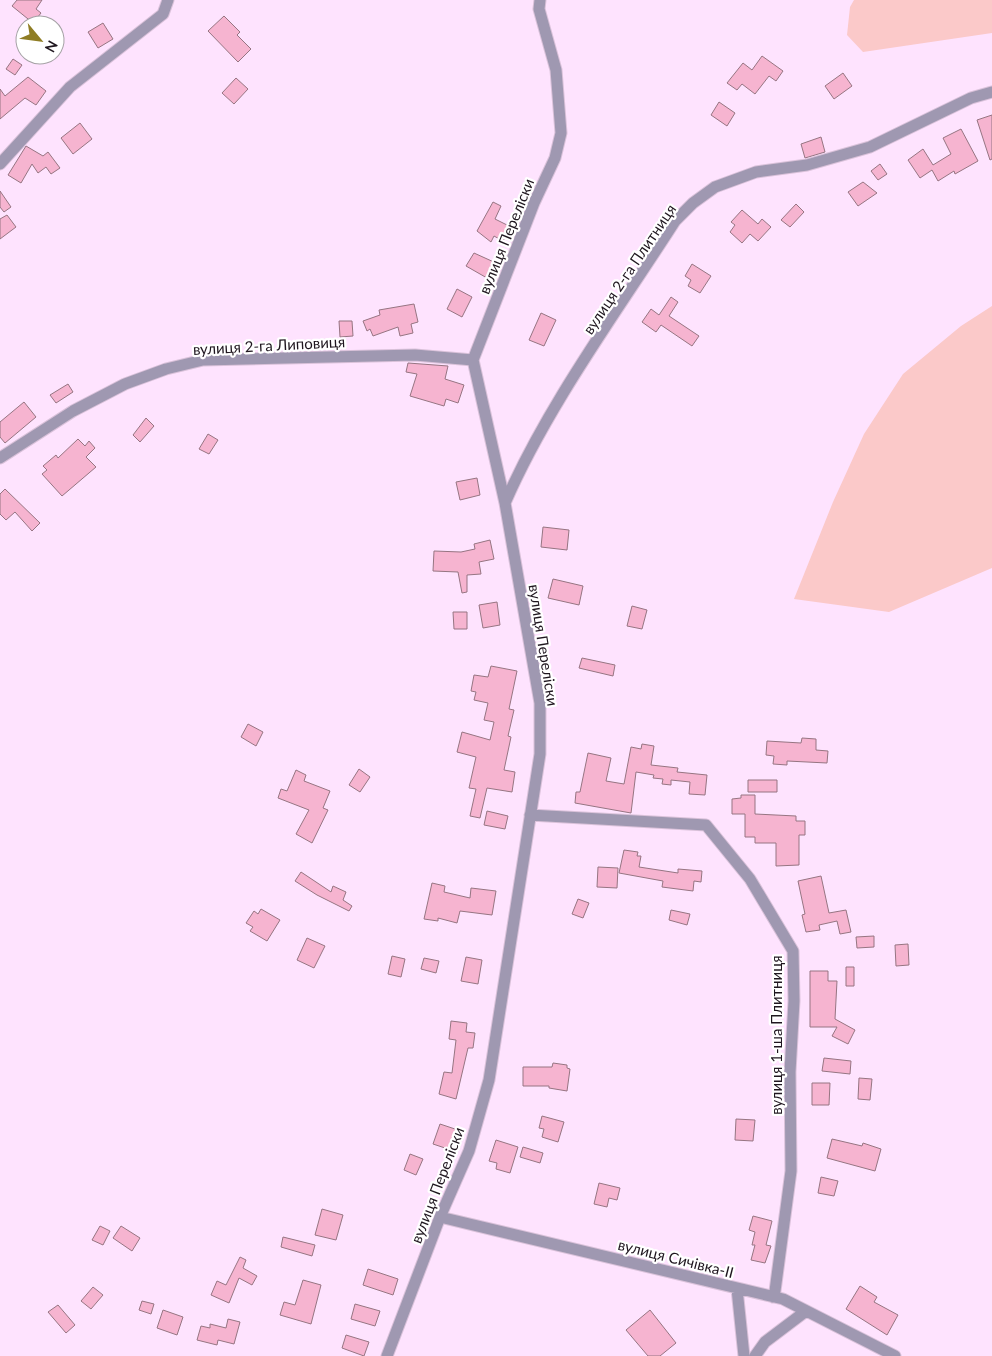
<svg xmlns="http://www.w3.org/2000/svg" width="992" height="1356" viewBox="0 0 992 1356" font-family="Lato,sans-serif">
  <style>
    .green { fill: #fbc9c9 }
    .building { fill: #f6b4d0; stroke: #967582 }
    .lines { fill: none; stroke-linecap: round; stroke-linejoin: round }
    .minor-casing { stroke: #dac2da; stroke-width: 13 }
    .minor { stroke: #9f98b1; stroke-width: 11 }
    .labels { text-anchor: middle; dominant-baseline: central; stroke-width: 4.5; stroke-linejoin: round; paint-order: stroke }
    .street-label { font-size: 15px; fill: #1f161f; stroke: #fff }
  </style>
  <rect width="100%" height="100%" fill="#fee3fe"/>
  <path class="green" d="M 854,0 L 992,0 L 992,33 L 863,52 L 847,35 L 850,7 Z
    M 992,306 L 992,568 L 889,612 L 794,599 L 833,502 L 864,434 L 903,374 L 961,326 Z"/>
  <path class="building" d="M 17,0 L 42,0 L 36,9 L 41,13 L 33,23 L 12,6 Z
    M 224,16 L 240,32 L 237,35 L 251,49 L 238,62 L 208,31 Z
    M 103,23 L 113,39 L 98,48 L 88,32 Z
    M 762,56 L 783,71 L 776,81 L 769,76 L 755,94 L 742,84 L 737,90 L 727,83 L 743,63 L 752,70 Z
    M 13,59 L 22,65 L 15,75 L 6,69 Z
    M 843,73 L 852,86 L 834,99 L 825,86 Z
    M 28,77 L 46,91 L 36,105 L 25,98 L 0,119 L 0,89 L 5,96 Z
    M 236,78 L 248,89 L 234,104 L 222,93 Z
    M 719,102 L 735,113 L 727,126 L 711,115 Z
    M 992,115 L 992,159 L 990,160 L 977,120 Z
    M 80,123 L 92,139 L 73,154 L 61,138 Z
    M 961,129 L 978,161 L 955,174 L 954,171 L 938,181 L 932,170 L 920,178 L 908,160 L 923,149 L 933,165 L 951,154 L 943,138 Z
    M 821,137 L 825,152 L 805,158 L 801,144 Z
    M 26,146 L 43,156 L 48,152 L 60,168 L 51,174 L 46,167 L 38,173 L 32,164 L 21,183 L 8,175 Z
    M 880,164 L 887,174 L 878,180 L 871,171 Z
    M 863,182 L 877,193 L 858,206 L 848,192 Z
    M 0,191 L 11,207 L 4,212 L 0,207 Z
    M 493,202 L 501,206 L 495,219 L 511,227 L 503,241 L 494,236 L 491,242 L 477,231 Z
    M 796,204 L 804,212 L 790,227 L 781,220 Z
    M 742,210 L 758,224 L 762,219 L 771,227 L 758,241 L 750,234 L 742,243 L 730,232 L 735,225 L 731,222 Z
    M 7,215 L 16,227 L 0,239 L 0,219 Z
    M 474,253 L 496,263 L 487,278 L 466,266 Z
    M 692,264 L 711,276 L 700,293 L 688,286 L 691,280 L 685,276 Z
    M 457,289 L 472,297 L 462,317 L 447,309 Z
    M 671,297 L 678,302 L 669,316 L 699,336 L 692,346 L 661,325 L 656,332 L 642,322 L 651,309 L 659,315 Z
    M 414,304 L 418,322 L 411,324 L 413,333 L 400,336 L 398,327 L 373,336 L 370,329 L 367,331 L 363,321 L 380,315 L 379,310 Z
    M 541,313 L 556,320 L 544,346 L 529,340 Z
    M 339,321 L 352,321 L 353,336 L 340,337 Z
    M 408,363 L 448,366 L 445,379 L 464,385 L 458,403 L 446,399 L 444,406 L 410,396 L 417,374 L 406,372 Z
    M 68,384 L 73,392 L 56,403 L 50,395 Z
    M 24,402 L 36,417 L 5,443 L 0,437 L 0,422 Z
    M 146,418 L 154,426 L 140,442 L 133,435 Z
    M 208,434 L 218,440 L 209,454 L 199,449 Z
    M 78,439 L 85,446 L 89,441 L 95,448 L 86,457 L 96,467 L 62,496 L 42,474 L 47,470 L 43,466 L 56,455 L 58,458 Z
    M 477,478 L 480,495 L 460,500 L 456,482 Z
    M 5,489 L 40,523 L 32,531 L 15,512 L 6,520 L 0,514 L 0,494 Z
    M 543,527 L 569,530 L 567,550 L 541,547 Z
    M 490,540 L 494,559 L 479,562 L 481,574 L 467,575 L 467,592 L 462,593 L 458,572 L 433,571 L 434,551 L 461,552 L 475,549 L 474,544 Z
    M 553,579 L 583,586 L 579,605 L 548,598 Z
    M 497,602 L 500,625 L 483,628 L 479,605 Z
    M 632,606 L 647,610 L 642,629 L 627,626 Z
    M 453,612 L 467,612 L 467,629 L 454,629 Z
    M 582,658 L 615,665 L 613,676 L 579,668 Z
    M 491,666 L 517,671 L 509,709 L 514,710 L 508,736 L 511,737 L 504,770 L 515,772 L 512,792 L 487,788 L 480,818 L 470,816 L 476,789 L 469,788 L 476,757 L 457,752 L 462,732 L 490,740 L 494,722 L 484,720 L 488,703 L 474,700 L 476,692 L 471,691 L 474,675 L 488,677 Z
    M 248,724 L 263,732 L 256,746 L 241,737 Z
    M 802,738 L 816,739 L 816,750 L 828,751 L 827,763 L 787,761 L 787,765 L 773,764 L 774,756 L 766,755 L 767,741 L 801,743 Z
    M 642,744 L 654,746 L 651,765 L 678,768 L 677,772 L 707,775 L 705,795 L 689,794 L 690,782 L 671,780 L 671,785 L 662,784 L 663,779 L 653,778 L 654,775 L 636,772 L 631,813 L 575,803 L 576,792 L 580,792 L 588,753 L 611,758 L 606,781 L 624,784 L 631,747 L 641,749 Z
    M 359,769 L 370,777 L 360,792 L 349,785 Z
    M 296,770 L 306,775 L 304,781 L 330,791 L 323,808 L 328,810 L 312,843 L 296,834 L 309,810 L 278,798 L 281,789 L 287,791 Z
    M 748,780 L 777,780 L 777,792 L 748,792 Z
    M 741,795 L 755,795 L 755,814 L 796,816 L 796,821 L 805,821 L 805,835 L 799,835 L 799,865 L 776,866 L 776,843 L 755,843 L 755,837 L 745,837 L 745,814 L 732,814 L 732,799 L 741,798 Z
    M 487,811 L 508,816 L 505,829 L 484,825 Z
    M 624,850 L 638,852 L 637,856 L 641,856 L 639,867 L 678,873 L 678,869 L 702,871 L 701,882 L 694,881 L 693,891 L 662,887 L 663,881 L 619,873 Z
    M 598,867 L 618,868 L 617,888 L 597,887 Z
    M 301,872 L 331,892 L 333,886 L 346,892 L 343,900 L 352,906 L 349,911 L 317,895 L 295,881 Z
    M 821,876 L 829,913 L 846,910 L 851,932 L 840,934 L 837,921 L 819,925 L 820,930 L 806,932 L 802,915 L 805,914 L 798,881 Z
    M 432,883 L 445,886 L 444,892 L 470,898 L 471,888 L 496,891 L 492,915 L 460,911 L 457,923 L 438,918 L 438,921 L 424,919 Z
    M 578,899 L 589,903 L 583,918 L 572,914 Z
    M 261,909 L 280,920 L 267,941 L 250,931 L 253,927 L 246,923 L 254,911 L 258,914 Z
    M 671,910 L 690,914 L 687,925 L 669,920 Z
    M 874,936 L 874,947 L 857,948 L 856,937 Z
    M 307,938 L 325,946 L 314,968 L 297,960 Z
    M 908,944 L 909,965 L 896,966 L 895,945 Z
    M 392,956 L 405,959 L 401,977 L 388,974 Z
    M 466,957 L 482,960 L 478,984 L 461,981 Z
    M 424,958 L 439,961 L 436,973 L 421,969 Z
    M 846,967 L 854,967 L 854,986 L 846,986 Z
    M 810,971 L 828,971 L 828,981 L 837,981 L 835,1019 L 855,1030 L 848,1044 L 832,1036 L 837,1027 L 810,1027 Z
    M 451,1021 L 467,1023 L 466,1032 L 475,1033 L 473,1048 L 468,1048 L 456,1099 L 439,1094 L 444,1072 L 452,1073 L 456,1040 L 449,1039 Z
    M 824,1058 L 851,1061 L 850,1074 L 822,1071 Z
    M 553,1063 L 567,1065 L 567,1068 L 570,1069 L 567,1091 L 549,1088 L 549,1086 L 523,1086 L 523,1067 L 552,1067 Z
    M 859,1078 L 872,1079 L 870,1100 L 858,1099 Z
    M 812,1083 L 830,1083 L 829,1105 L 812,1105 Z
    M 542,1116 L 564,1122 L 558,1142 L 542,1137 L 544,1129 L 539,1128 Z
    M 736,1119 L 755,1120 L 753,1141 L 735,1140 Z
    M 440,1124 L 458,1130 L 451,1150 L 433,1144 Z
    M 832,1139 L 862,1146 L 863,1143 L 881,1149 L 875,1171 L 827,1158 Z
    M 496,1140 L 518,1147 L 510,1173 L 496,1169 L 497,1163 L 489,1161 Z
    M 523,1147 L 543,1153 L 540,1163 L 520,1157 Z
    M 410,1154 L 423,1159 L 416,1175 L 404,1170 Z
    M 821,1177 L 838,1181 L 834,1196 L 818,1193 Z
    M 599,1183 L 620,1188 L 617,1200 L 609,1198 L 607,1207 L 594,1204 Z
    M 322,1209 L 343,1215 L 336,1240 L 315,1235 Z
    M 753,1216 L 772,1221 L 766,1245 L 771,1246 L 765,1263 L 751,1260 L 755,1245 L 752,1245 L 755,1232 L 749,1230 Z
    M 100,1226 L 110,1231 L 103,1245 L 92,1240 Z
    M 121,1226 L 140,1238 L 132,1251 L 113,1238 Z
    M 283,1237 L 315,1245 L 312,1256 L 281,1247 Z
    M 240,1257 L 246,1260 L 243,1268 L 257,1276 L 252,1285 L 239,1278 L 229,1303 L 211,1295 L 217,1281 L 226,1285 Z
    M 368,1269 L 398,1279 L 393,1295 L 363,1285 Z
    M 303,1280 L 321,1285 L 311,1324 L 280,1315 L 284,1302 L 295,1305 Z
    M 860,1286 L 877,1297 L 874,1302 L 898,1315 L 887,1335 L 846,1309 Z
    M 93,1287 L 103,1295 L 91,1309 L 81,1301 Z
    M 142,1301 L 154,1304 L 151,1314 L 139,1310 Z
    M 355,1304 L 380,1311 L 375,1326 L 351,1319 Z
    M 58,1305 L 75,1325 L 66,1333 L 48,1312 Z
    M 163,1310 L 183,1317 L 177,1335 L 157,1328 Z
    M 650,1310 L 676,1343 L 660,1356 L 648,1356 L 626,1330 Z
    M 228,1319 L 240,1322 L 234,1344 L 218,1340 L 217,1345 L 197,1340 L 201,1326 L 210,1328 L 210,1324 L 226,1328 Z
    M 346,1335 L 369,1342 L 364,1356 L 342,1348 Z"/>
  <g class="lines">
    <g class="minor-casing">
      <path id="minor" d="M 0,164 L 70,87 L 163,14 L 168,0
        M 0,458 L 73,411 L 125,384 L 166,369 L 203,360 L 415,355 L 473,360
        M 505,503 C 547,406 618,310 675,221 L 693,203 L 715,187 L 756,172 L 807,165 L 870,147 L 971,98 L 992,92
        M 530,815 L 706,825 L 750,879 L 793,951 L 794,1001 L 790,1072 L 791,1171 L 775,1291 L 773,1297
        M 440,1217 L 783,1299 L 895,1356
        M 737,1289 L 744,1356
        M 387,1356 L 440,1217 L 469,1151 L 489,1080 L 540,754 L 540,703 L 505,503 L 473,360 L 534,203 L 555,158 L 561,133 L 556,70 L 539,9 L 540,0
        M 755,1356 L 765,1342 L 806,1311"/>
    </g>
    <use href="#minor" class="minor"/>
  </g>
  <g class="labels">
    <g class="street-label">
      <text transform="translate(506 236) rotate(-68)">вулиця Переліски</text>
      <text transform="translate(629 269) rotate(-56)">вулиця 2-га Плитниця</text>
      <text transform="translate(269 345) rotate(-3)">вулиця 2-га Липовиця</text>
      <text transform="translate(544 645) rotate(81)">вулиця Переліски</text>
      <text transform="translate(776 1035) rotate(-90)">вулиця 1-ша Плитниця</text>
      <text transform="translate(437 1185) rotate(-69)">вулиця Переліски</text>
      <text transform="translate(676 1258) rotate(14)">вулиця Сичівка-II</text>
    </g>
  </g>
  <g transform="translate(40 40) rotate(119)"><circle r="24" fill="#ffffff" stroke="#a5a2a5"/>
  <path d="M0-4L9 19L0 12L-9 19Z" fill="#8f7d24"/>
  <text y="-8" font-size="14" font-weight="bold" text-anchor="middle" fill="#1f161f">N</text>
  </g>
</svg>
